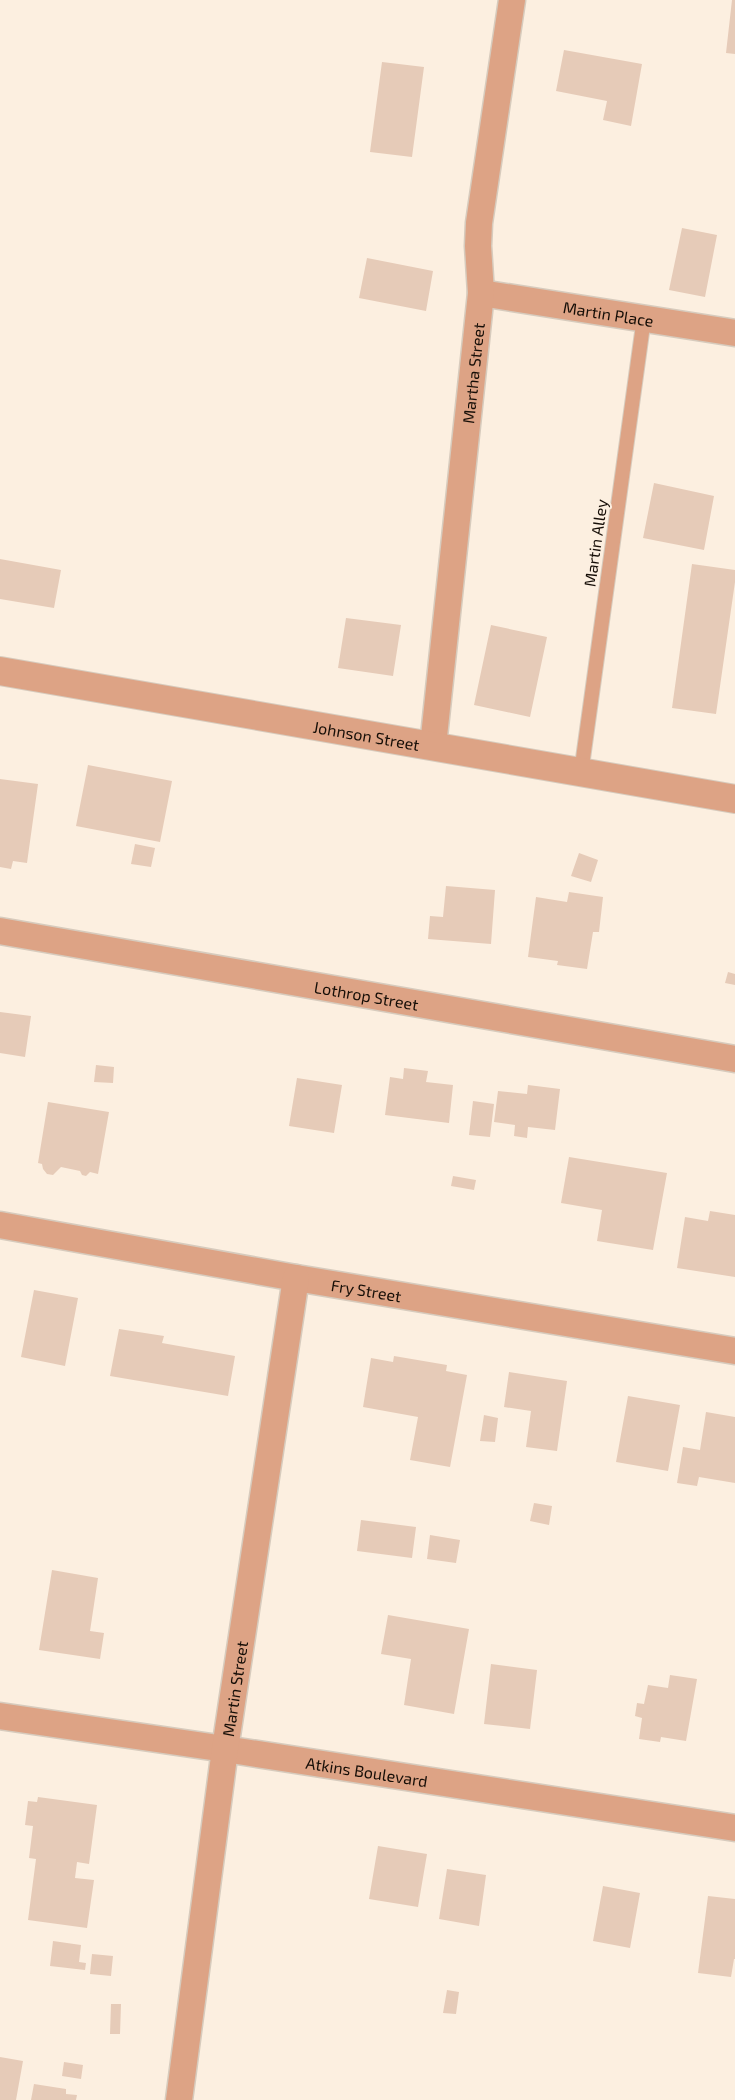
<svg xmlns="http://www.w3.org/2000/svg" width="735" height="2100" viewBox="0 0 735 2100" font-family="'Exo 2',sans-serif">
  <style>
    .building { fill: #e6cbb8 }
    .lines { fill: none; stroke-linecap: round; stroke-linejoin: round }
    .service-casing { stroke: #d7cbbd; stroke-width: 16 }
    .minor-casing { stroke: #d7cbbd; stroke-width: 29 }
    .tertiary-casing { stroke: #d7cbbd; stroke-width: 30 }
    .service { stroke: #dda385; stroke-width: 14 }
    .minor { stroke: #dda385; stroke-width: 26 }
    .tertiary { stroke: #dda385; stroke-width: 28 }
    .labels { text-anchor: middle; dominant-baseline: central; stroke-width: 4; stroke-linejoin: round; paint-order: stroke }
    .street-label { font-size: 16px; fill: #160e07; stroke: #fcefe0 }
  </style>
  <rect width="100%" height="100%" fill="#fcefe0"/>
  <path class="building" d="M 732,0 L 735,0 L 735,54 L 726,53 Z
    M 564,50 L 642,64 L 631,126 L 603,120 L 607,101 L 556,91 Z
    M 382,62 L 424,67 L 412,157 L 370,152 Z
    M 682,228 L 717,235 L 705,297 L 669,290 Z
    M 367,258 L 433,271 L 426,311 L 359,298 Z
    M 654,483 L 714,496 L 704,550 L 643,538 Z
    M 0,559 L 61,570 L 54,608 L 0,599 Z
    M 692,564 L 735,570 L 735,582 L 716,714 L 672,708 Z
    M 346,618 L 401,625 L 393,676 L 338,668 Z
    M 491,625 L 547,637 L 530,717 L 474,705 Z
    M 88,765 L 172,781 L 160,842 L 76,826 Z
    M 0,779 L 38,784 L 27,863 L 13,861 L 11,869 L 0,867 Z
    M 135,844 L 155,848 L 151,867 L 131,864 Z
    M 579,853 L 598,860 L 591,882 L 571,876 Z
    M 446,886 L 495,890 L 491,944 L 428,939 L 430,916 L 443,917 Z
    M 569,892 L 603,897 L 599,932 L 593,932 L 587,969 L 557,965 L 558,961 L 528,957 L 536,897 L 567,902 Z
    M 728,972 L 735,974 L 735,985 L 725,983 Z
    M 0,1012 L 31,1016 L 25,1057 L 0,1053 Z
    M 96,1065 L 114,1067 L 113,1083 L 94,1082 Z
    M 404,1068 L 428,1071 L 426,1082 L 453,1085 L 449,1123 L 385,1115 L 390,1077 L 403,1079 Z
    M 297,1078 L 342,1085 L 334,1133 L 289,1126 Z
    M 528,1085 L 560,1089 L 555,1130 L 528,1127 L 527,1138 L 514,1136 L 515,1125 L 494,1122 L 498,1091 L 527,1094 Z
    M 473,1101 L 494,1104 L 490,1137 L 469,1135 Z
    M 48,1102 L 109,1112 L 98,1174 L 90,1172 L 86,1176 L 82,1175 L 80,1171 L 61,1167 L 53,1175 L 47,1174 L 43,1169 L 42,1164 L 38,1163 Z
    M 569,1157 L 667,1173 L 653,1250 L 597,1241 L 602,1210 L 561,1203 Z
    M 453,1176 L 476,1180 L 474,1190 L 451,1186 Z
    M 710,1211 L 735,1215 L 735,1277 L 677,1268 L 685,1217 L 708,1221 Z
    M 34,1290 L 78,1298 L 65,1366 L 21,1357 Z
    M 119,1329 L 164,1336 L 162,1343 L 235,1356 L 228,1396 L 110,1376 Z
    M 394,1356 L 447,1365 L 446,1371 L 467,1375 L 450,1467 L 410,1460 L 418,1417 L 363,1407 L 371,1358 L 393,1362 Z
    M 509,1372 L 567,1381 L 557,1451 L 526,1447 L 531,1411 L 504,1407 Z
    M 628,1396 L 680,1405 L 668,1471 L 616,1462 Z
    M 706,1412 L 735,1417 L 735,1483 L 699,1477 L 697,1486 L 677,1483 L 683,1447 L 700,1450 Z
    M 484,1415 L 498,1418 L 495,1442 L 480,1441 Z
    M 534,1503 L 552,1506 L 549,1525 L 530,1521 Z
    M 361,1520 L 416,1527 L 412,1558 L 357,1551 Z
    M 430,1535 L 460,1540 L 456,1563 L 427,1559 Z
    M 52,1570 L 98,1578 L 90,1631 L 104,1633 L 100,1659 L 39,1650 Z
    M 388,1615 L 469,1629 L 454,1714 L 404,1705 L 411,1659 L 381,1654 Z
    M 491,1664 L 537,1670 L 530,1729 L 484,1724 Z
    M 670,1675 L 697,1679 L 686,1741 L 661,1737 L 660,1742 L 639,1739 L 642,1718 L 635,1716 L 637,1703 L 644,1704 L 648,1685 L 668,1688 Z
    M 38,1797 L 97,1805 L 89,1864 L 77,1862 L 75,1878 L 94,1880 L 87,1928 L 28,1920 L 36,1859 L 29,1858 L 33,1826 L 25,1825 L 28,1801 L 37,1802 Z
    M 378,1846 L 427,1854 L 418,1907 L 369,1899 Z
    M 447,1869 L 486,1875 L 479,1926 L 439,1919 Z
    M 603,1886 L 640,1893 L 630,1948 L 593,1941 Z
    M 708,1896 L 735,1899 L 735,1959 L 734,1959 L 731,1977 L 698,1973 Z
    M 53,1941 L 81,1945 L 79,1962 L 86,1963 L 85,1970 L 50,1966 Z
    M 92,1954 L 113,1956 L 111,1976 L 90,1974 Z
    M 447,1990 L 459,1992 L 456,2014 L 443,2013 Z
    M 111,2004 L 121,2004 L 120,2034 L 110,2034 Z
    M 0,2057 L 23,2061 L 16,2100 L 0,2100 Z
    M 64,2062 L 83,2065 L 81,2079 L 62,2076 Z
    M 34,2084 L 66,2089 L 66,2094 L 77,2095 L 76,2100 L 31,2100 Z"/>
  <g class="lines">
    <g class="service-casing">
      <path id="service" d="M 581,773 L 644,318"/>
    </g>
    <g class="minor-casing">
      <g id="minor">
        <path id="s1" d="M 481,293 L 735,333"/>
        <path id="s2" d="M 433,746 L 481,293 L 478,246 L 479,223 L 512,0"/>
        <path id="s3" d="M 0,931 L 735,1059"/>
        <path id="s4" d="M 0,1225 L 296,1278 L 735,1351"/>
        <path id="s5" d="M 0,1716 L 225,1749 L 735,1828"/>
        <path id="s6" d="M 179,2100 L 225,1749 L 296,1278"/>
      </g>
    </g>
    <g class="tertiary-casing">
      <g id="tertiary">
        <path id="s7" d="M 0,671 L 735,799"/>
      </g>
    </g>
    <use href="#service" class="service"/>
    <use href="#minor" class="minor"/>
    <use href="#tertiary" class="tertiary"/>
  </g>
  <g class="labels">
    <g class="street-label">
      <text stroke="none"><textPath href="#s1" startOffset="129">Martin Place</textPath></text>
      <text stroke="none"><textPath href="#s2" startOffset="375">Martha Street</textPath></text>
      <text transform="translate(595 543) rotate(-82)">Martin Alley</text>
      <text stroke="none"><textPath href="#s7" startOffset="372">Johnson Street</textPath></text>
      <text stroke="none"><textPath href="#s3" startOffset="372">Lothrop Street</textPath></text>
      <text stroke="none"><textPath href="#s4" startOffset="372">Fry Street</textPath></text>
      <text stroke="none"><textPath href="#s6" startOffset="415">Martin Street</textPath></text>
      <text stroke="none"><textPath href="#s5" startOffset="371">Atkins Boulevard</textPath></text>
    </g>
  </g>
</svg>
